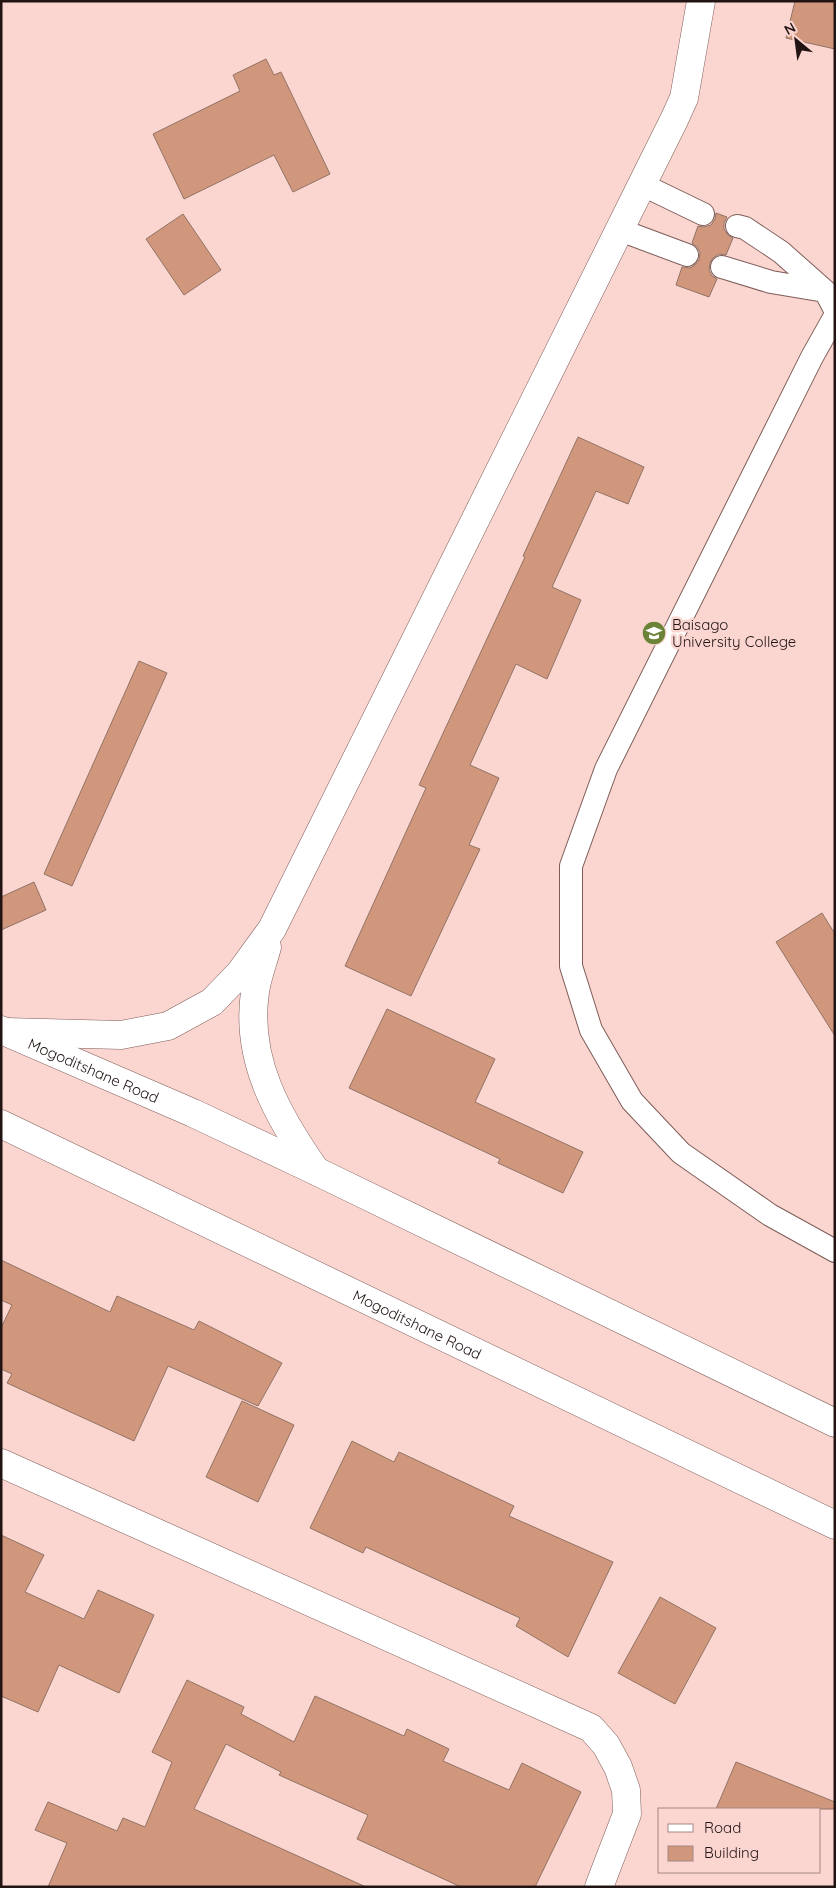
<svg xmlns="http://www.w3.org/2000/svg" width="836" height="1888" viewBox="0 0 836 1888" font-family="Quicksand,sans-serif">
  <style>
    .building { fill: #d1977c; stroke: #917365 }
    .lines { fill: none; stroke-linecap: round; stroke-linejoin: round }
    .service-casing { stroke: #7e5d59; stroke-width: 24 }
    .minor-casing { stroke: #7e5d59; stroke-width: 29 }
    .secondary-casing { stroke: #7e5d59; stroke-width: 29 }
    .service { stroke: #fff; stroke-width: 22 }
    .minor { stroke: #fff; stroke-width: 28 }
    .secondary { stroke: #fff; stroke-width: 28 }
    .labels { text-anchor: middle; dominant-baseline: central; stroke-width: 5; stroke-linejoin: round; paint-order: stroke }
    .poi-label { font-size: 15px; fill: #211413; stroke: #fbd5d0; text-anchor: start }
    .street-label { font-size: 15px; fill: #211413; stroke: #fbd5d0 }
  </style>
  <rect width="100%" height="100%" fill="#fbd5d0"/>
  <path class="building" d="M 795,1 L 835,1 L 835,49 L 786,38 Z
    M 266,59 L 274,75 L 281,72 L 330,174 L 293,192 L 274,155 L 184,199 L 153,134 L 240,91 L 233,75 Z
    M 716,213 L 727,217 L 724,223 L 724,229 L 728,235 L 733,238 L 726,255 L 719,254 L 713,258 L 710,263 L 709,270 L 712,276 L 717,279 L 709,297 L 676,285 L 682,267 L 690,268 L 695,265 L 699,260 L 700,252 L 697,247 L 692,243 L 698,226 L 704,227 L 711,225 L 715,219 Z
    M 183,214 L 221,270 L 184,295 L 146,239 Z
    M 578,437 L 644,467 L 628,504 L 596,491 L 552,587 L 581,600 L 547,679 L 516,664 L 470,765 L 499,778 L 469,845 L 480,849 L 411,996 L 345,966 L 426,788 L 419,785 L 525,557 L 523,556 Z
    M 139,661 L 167,673 L 72,886 L 44,874 Z
    M 34,882 L 46,910 L 1,930 L 1,897 Z
    M 822,913 L 835,934 L 835,1036 L 776,942 Z
    M 387,1009 L 495,1059 L 475,1102 L 583,1152 L 563,1193 L 498,1163 L 500,1159 L 349,1088 Z
    M 1,1260 L 110,1312 L 117,1296 L 194,1330 L 199,1321 L 282,1363 L 258,1406 L 168,1366 L 134,1441 L 7,1383 L 12,1374 L 1,1369 L 1,1328 L 12,1305 L 1,1300 Z
    M 242,1401 L 294,1425 L 258,1502 L 206,1477 Z
    M 352,1441 L 394,1462 L 399,1452 L 514,1506 L 509,1516 L 613,1562 L 568,1657 L 516,1626 L 520,1618 L 366,1547 L 363,1553 L 310,1528 Z
    M 1,1535 L 44,1555 L 25,1592 L 84,1619 L 98,1590 L 154,1615 L 119,1693 L 59,1665 L 38,1712 L 1,1696 Z
    M 660,1597 L 716,1628 L 675,1704 L 618,1673 Z
    M 187,1680 L 244,1707 L 241,1714 L 294,1742 L 315,1696 L 404,1736 L 407,1729 L 449,1749 L 443,1761 L 509,1790 L 522,1763 L 581,1792 L 535,1887 L 461,1887 L 357,1839 L 368,1815 L 279,1775 L 281,1772 L 226,1744 L 194,1809 L 366,1887 L 48,1887 L 67,1843 L 35,1830 L 48,1802 L 117,1831 L 123,1818 L 145,1827 L 172,1762 L 152,1752 Z
    M 736,1762 L 835,1802 L 835,1809 L 716,1809 Z"/>
  <g class="lines">
    <g class="service-casing">
      <path id="service" d="M 643,185 L 703,214
        M 737,226 L 745,228 L 781,252 L 825,291 L 835,310
        M 620,230 L 687,255
        M 722,267 L 771,282 L 825,291
        M 835,316 L 812,357 L 606,769 L 571,866 L 571,966 L 591,1030 L 632,1101 L 681,1153 L 770,1215 L 835,1251"/>
    </g>
    <g class="minor-casing">
      <path id="minor" d="M 267,947 C 263,962 257,977 255,992 C 245,1060 278,1117 316,1171
        M 6,1032 L 121,1035 L 168,1026 L 212,1002 L 240,973 L 272,929 L 674,120 L 684,98 L 701,1
        M 1,1463 L 591,1728 L 606,1745 L 618,1767 L 626,1790 L 627,1814 L 599,1887"/>
    </g>
    <g class="secondary-casing">
      <g id="secondary">
        <path id="s1" d="M 1,1030 L 193,1113 L 316,1171 L 835,1423"/>
        <path id="s2" d="M 1,1124 L 835,1525"/>
      </g>
    </g>
    <use href="#service" class="service"/>
    <use href="#minor" class="minor"/>
    <use href="#secondary" class="secondary"/>
  </g>
  <defs>
    <g id="university-disc" transform="scale(1.25)"><circle r="9.5" fill="#6b8336" stroke="#fbd5d0"/><path d="M0-5L7-2L0 1L-7-2ZM-4 1L0 2.5L4 1V4Q0 6-4 4Z" fill="#fff"/></g>
  </defs>
  <g fill-rule="evenodd">
    <use href="#university-disc" x="654" y="633"/>
  </g>
  <g class="labels">
    <g class="poi-label">
      <text x="672" y="624">Baisago<tspan x="672" dy="17">University College</tspan></text>
    </g>
    <g class="street-label">
      <text stroke="none"><textPath href="#s1" startOffset="101">Mogoditshane Road</textPath></text>
      <text stroke="none"><textPath href="#s2" startOffset="462">Mogoditshane Road</textPath></text>
    </g>
  </g>
  <rect width="836" height="1888" fill="none" stroke="#211413" stroke-width="5"/>
  <rect x="658" y="1808" width="162" height="65" fill="#fbd5d0" stroke="#a48884"/>
  <rect x="668" y="1824" width="25" height="8" fill="#ffffff" stroke="#a48884"/>
  <text x="704" y="1833" font-size="15" fill="#211413">Road</text>
  <rect x="668" y="1846" width="25" height="15" fill="#d1977c" stroke="#a48884"/>
  <text x="704" y="1858" font-size="15" fill="#211413">Building</text>
  <g transform="translate(796 40) rotate(331)" stroke="#fbd5d0" stroke-width="4" paint-order="stroke">
  <path d="M0-4L9 19L0 12L-9 19Z" fill="#211413"/>
  <text y="-8" font-size="14" font-weight="bold" text-anchor="middle" fill="#211413">N</text>
  </g>
</svg>
